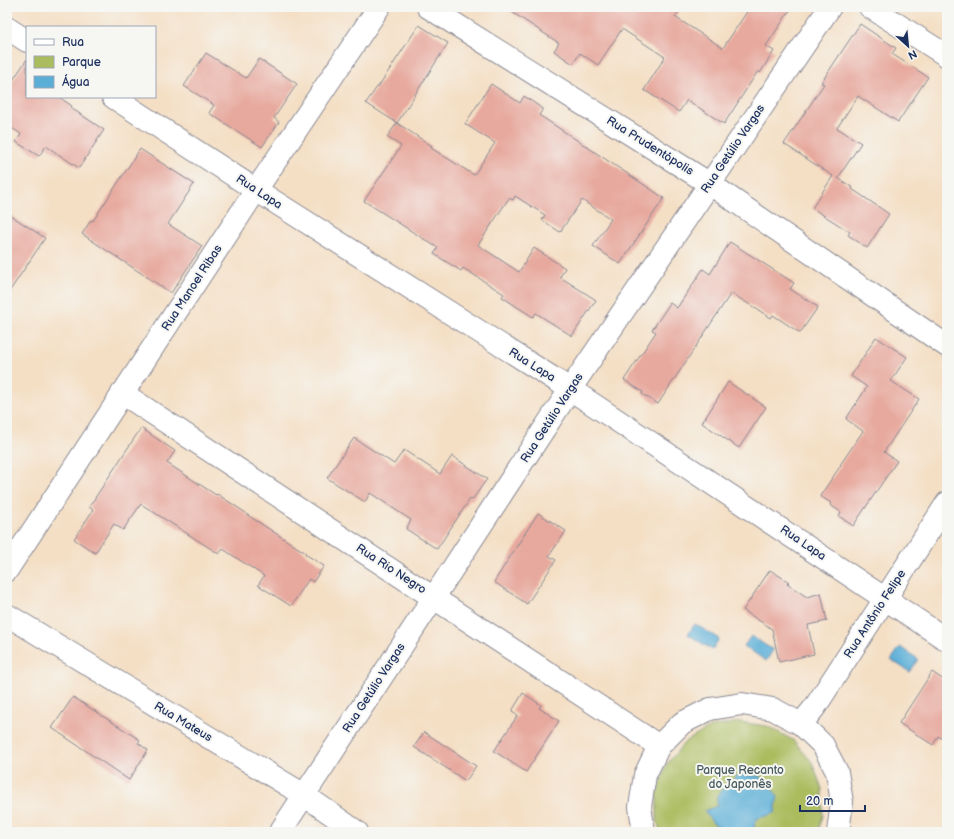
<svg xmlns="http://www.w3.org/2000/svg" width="954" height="839" viewBox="0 0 954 839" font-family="'Balsamiq Sans',sans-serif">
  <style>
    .green { fill: #abbc5f; stroke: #63765e }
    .water { fill: #5bafd7; stroke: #3b6f9a }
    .building { fill: #e7a99e }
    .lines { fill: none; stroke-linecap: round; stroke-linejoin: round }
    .minor-casing { stroke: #888792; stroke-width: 24 }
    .minor { stroke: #fff; stroke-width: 22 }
    .labels { text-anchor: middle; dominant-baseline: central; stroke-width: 4; stroke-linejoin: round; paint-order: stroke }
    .street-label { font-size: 12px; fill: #1b2f5e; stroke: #f6f6f2 }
    .park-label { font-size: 12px; fill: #46595e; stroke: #f6f6f2 }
  </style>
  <rect width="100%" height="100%" fill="#f6f6f2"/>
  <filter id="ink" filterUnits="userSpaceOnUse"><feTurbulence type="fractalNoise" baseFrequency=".025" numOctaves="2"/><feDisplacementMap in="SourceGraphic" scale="8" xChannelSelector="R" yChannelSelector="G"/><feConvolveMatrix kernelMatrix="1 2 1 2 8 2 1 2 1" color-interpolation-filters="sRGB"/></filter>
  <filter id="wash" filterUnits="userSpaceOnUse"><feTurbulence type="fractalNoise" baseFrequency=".012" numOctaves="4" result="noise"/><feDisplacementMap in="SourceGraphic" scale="16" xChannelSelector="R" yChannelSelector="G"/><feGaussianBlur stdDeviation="0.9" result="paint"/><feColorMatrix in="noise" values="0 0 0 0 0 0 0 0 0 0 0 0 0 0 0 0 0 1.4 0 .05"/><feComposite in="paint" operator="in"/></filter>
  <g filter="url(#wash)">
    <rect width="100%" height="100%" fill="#f4dfc5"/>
    <path class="green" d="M 739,722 L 767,726 L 793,740 L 812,762 L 822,789 L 823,816 L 818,832 L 661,832 L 657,822 L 657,793 L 666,765 L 685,742 L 710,727 Z"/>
    <path class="water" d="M 695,624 L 719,639 L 712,650 L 688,634 Z
      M 751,636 L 773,650 L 766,661 L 744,646 Z
      M 900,647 L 918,659 L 910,672 L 891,660 Z
      M 738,775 L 760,776 L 778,796 L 775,813 L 756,819 L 753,832 L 728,832 L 713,823 L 704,811 L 717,806 L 717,795 Z"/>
    <g id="blocks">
      <path class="building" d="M 504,7 L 682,7 L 675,17 L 723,48 L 750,7 L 792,7 L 766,46 L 774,51 L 760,73 L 758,71 L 724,124 L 687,100 L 679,112 L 644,90 L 665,57 L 622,29 L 598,65 L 580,53 L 573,64 L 554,51 L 559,43 Z
        M 860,24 L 896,48 L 892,54 L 928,77 L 898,122 L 858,96 L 837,128 L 861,143 L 838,178 L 853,188 L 852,189 L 889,214 L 867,248 L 848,235 L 850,232 L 812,208 L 833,176 L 784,144 L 824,84 L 821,83 Z
        M 419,25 L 448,43 L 397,123 L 366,103 L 377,87 L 378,87 Z
        M 206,53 L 246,78 L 259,59 L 297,84 L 274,118 L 279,122 L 262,147 L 209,113 L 214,105 L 184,86 Z
        M 27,59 L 27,97 L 59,97 L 72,106 L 71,108 L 104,130 L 79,168 L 46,146 L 39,156 L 16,142 L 21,134 L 7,125 L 7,89 Z
        M 491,84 L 520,103 L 524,96 L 543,109 L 539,115 L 664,198 L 620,264 L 593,246 L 611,219 L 582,200 L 560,232 L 542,220 L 545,215 L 515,196 L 513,200 L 509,198 L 478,245 L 519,272 L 534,248 L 565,268 L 560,277 L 596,300 L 572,336 L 536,313 L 533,317 L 502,297 L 504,294 L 463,268 L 461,271 L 434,254 L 438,248 L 364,201 L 401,146 L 387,137 L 397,123 L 432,146 L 431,148 L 474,175 L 495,143 L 465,124 Z
        M 140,149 L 194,184 L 168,224 L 202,246 L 171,293 L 82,234 L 91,220 L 93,221 Z
        M 7,213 L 45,238 L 7,295 Z
        M 730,242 L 794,283 L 790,289 L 818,307 L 800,333 L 773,315 L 771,318 L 731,293 L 658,404 L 642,394 L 643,392 L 624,380 L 656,332 L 652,330 L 670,303 L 677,308 L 703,269 L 710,274 Z
        M 876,337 L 907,357 L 891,381 L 919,399 L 884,452 L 897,461 L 853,526 L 839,516 L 841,512 L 830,505 L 831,503 L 820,496 L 841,465 L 840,465 L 863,431 L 846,419 L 867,387 L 851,376 Z
        M 728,382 L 766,407 L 739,448 L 702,423 Z
        M 141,428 L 175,451 L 167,463 L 216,495 L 217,494 L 246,513 L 246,514 L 306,553 L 305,554 L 324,566 L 313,582 L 309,579 L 291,606 L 258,585 L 264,576 L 223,549 L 219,554 L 141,504 L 123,530 L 114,524 L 95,553 L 74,539 L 93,510 L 89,507 Z
        M 354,438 L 394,464 L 404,450 L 440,474 L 452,456 L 487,479 L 472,500 L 470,499 L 437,549 L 406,529 L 411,520 L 370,493 L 365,502 L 327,478 Z
        M 538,513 L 566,531 L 549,556 L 556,560 L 527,604 L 494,582 Z
        M 770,570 L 789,582 L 787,584 L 807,597 L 821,593 L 827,621 L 808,625 L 814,654 L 779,662 L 772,629 L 743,610 Z
        M 932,672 L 947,682 L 947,742 L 938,736 L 933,745 L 899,723 Z
        M 523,693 L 541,705 L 539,708 L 559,721 L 526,772 L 494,751 L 518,715 L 512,711 Z
        M 73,697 L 140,740 L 138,743 L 148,750 L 129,780 L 52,728 Z
        M 424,732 L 476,766 L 466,781 L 414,747 Z"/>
    </g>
  </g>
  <g filter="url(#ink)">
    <use href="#blocks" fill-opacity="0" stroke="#888792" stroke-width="1"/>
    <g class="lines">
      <g class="minor-casing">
        <path id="minor" d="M 428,7 L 710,184 L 947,346
          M 870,7 L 947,56
          M 7,28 L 27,41
          M 113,97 L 256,190 L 570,389 L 947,640
          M 122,393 L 659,746
          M 7,570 L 256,190 L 379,7
          M 7,615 L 304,795 L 357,832
          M 801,724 L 815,707 L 947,503
          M 280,832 L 573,385 L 830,7
          M 644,832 L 640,807 L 645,775 L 659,746 L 682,723 L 710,709 L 742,704 L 773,709 L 801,724 L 823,745 L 837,772 L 842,802 L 838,832"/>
      </g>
      <use href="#minor" class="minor"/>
    </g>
  </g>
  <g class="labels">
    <g class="street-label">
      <text transform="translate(650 146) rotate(32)">Rua Prudentópolis</text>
      <text transform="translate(733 149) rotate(-56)">Rua Getúlio Vargas</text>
      <text transform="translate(259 192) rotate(33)">Rua Lapa</text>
      <text transform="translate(192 288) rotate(-57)">Rua Manoel Ribas</text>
      <text transform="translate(532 365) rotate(32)">Rua Lapa</text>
      <text transform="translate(552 418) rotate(-57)">Rua Getúlio Vargas</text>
      <text transform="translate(803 543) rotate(34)">Rua Lapa</text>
      <text transform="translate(391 569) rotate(33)">Rua Rio Negro</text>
      <text transform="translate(875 614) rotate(-57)">Rua Antônio Felipe</text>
      <text transform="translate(374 688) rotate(-57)">Rua Getúlio Vargas</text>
      <text transform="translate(183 722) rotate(31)">Rua Mateus</text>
    </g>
    <g class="park-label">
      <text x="740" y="770">Parque Recanto<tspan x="740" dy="14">do Japonês</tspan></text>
    </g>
  </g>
  <rect width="954" height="839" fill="none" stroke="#f6f6f2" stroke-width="24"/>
  <rect x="26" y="26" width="130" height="72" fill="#f6f6f2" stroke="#9ea6b7"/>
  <rect x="34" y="39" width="20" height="6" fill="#ffffff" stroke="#9ea6b7"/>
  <text x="62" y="46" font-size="12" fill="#1b2f5e">Rua</text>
  <rect x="34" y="56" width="20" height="12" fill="#abbc5f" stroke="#9ea6b7"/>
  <text x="62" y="66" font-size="12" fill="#1b2f5e">Parque</text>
  <rect x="34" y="76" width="20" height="12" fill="#5bafd7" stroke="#9ea6b7"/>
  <text x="62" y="86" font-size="12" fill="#1b2f5e">Água</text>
  <g transform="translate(908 46) rotate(153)" stroke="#f6f6f2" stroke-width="3" paint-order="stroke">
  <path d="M0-3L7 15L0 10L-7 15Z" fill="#1b2f5e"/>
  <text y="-6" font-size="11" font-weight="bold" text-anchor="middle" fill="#1b2f5e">N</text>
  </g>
  <path d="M800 805v6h65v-6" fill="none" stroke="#1b2f5e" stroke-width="2"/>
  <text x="806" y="805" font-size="12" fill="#1b2f5e" stroke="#f6f6f2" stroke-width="3" paint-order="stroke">20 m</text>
</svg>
